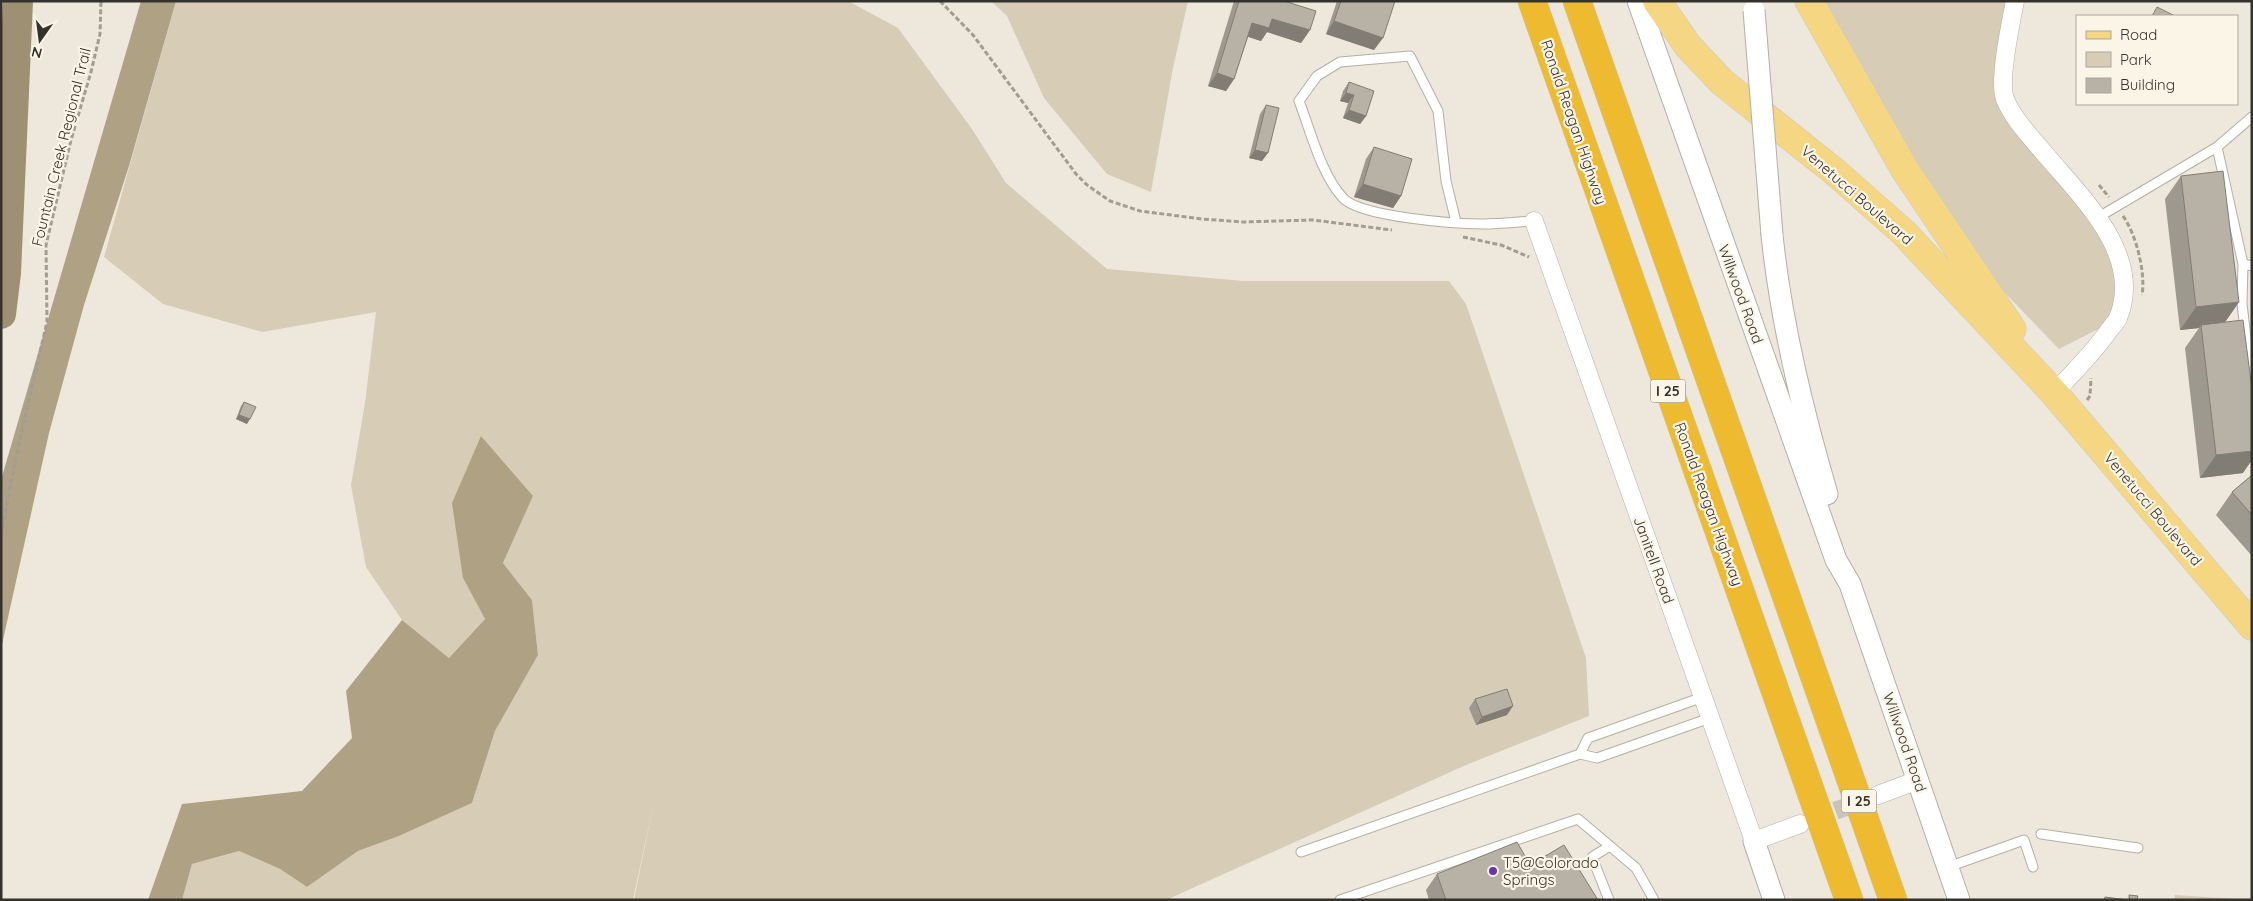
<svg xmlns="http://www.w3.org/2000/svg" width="2253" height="901" viewBox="0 0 2253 901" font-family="Quicksand,sans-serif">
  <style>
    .green { fill: #d7ccb5 }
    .forest { fill: #afa284 }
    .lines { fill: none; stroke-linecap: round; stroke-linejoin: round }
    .river { stroke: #9d9073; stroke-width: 30 }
    .minor-tunnel { stroke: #c8c4b8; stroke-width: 18; stroke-dasharray: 18 9; stroke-linecap: butt }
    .service-casing { stroke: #b5afa3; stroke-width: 11 }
    .minor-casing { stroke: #b5afa3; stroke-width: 19 }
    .tertiary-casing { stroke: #b5afa3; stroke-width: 23 }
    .primary-casing { stroke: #cacac8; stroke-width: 29 }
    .motorway-casing { stroke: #cacac8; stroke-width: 29 }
    .path { stroke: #a19d93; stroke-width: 3; stroke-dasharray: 5 2.5; stroke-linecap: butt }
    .service { stroke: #fff; stroke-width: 9 }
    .minor { stroke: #fff; stroke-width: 18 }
    .tertiary { stroke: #fff; stroke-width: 21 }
    .primary { stroke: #f4d683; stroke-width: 28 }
    .motorway { stroke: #edba30; stroke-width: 28 }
    .tertiary-bridge-casing { stroke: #b5afa3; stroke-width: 23; stroke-linecap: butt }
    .tertiary-bridge { stroke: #fff; stroke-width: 21 }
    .wall { fill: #9e998f }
    .shaded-wall { fill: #817d74 }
    .building { fill: #b8b2a6; stroke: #817d74 }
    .poi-dot { fill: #6435ad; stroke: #fbf5e8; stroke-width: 2 }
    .labels { text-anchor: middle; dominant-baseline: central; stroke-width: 4.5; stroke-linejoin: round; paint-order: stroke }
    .shield { fill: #fbf5e8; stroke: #706c65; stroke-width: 1 }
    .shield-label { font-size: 14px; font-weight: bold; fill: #34322d }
    .street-label { font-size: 15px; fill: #34322d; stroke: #fbf5e8 }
    .poi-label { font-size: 15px; fill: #34322d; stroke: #fbf5e8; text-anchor: start }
  </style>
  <rect width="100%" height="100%" fill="#ede8db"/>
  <path class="green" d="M 176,1 L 848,1 L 898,28 L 972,129 L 1006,183 L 1107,269 L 1243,281 L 1449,281 L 1466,304 L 1586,658 L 1589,716 L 1466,765 L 1166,900 L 634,900 L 654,801 L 633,900 L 182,900 L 192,864 L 239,851 L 280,869 L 307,887 L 358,851 L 399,836 L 472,803 L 495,731 L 538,655 L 532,600 L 503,563 L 533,496 L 463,578 L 485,619 L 449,658 L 402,620 L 366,567 L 351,485 L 365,403 L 376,312 L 262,332 L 163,304 L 104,257 Z
    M 991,1 L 1188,1 L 1173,68 L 1151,192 L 1107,174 L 1044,98 L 1007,16 Z
    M 1805,1 L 2015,1 L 2004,64 L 2015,117 L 2112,241 L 2118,319 L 2059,349 L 1950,236 Z
    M 2175,895 L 2235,899 L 2235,900 L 2174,900 Z"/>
  <path class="forest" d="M 141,1 L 176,1 L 129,166 L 84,305 L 49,433 L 1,649 L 1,480 Z
    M 481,436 L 533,496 L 503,563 L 532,600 L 538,655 L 495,731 L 472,803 L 399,836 L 358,851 L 307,887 L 280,869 L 239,851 L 192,864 L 182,900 L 148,900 L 182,804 L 302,791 L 352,738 L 346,691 L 402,620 L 449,658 L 485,619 L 463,578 L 452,503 Z"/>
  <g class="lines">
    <path class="river" d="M 1,314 L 6,273 L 18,1"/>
    <path class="minor-tunnel" d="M 1810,820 L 1868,799"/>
    <g class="service-casing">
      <path id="service" d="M 2217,147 L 2252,117
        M 2097,218 L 2217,147 L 2243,264 L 2252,266
        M 1456,222 L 1446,181 L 1438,111 L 1410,56 L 1340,62 L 1317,76 L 1299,101 C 1311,132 1321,174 1343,198 C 1360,217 1457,224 1484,224 C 1500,224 1517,222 1534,221
        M 2243,264 L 2242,304 L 2252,388
        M 1580,754 L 1588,738 L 1703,697
        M 2041,834 L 2138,848
        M 1301,852 L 1580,754 L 1597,758 L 1710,718
        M 1948,867 L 2024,840 L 2033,867
        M 1340,900 L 1578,819 L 1636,868 L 1654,900
        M 1609,900 L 1592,857 L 1610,846"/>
    </g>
    <g class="minor-casing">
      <path id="minor" d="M 2015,1 C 2011,22 1998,81 2005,99 C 2013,119 2031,137 2045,154 C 2081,197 2144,255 2118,318 C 2116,323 2110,328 2107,333 C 2091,355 2073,373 2054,393
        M 1534,221 L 1754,841 L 1800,824
        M 1878,795 L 1918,780"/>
    </g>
    <g class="tertiary-casing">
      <path id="tertiary" d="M 1638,1 L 1836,560 L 1850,584 L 1959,900
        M 1772,235 C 1781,323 1802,409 1827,494
        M 1754,841 L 1774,900"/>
    </g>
    <g class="primary-casing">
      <path id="primary" d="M 1657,1 L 1688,46 L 1722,82 L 1835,172 L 1904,233 L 2054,393 L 2252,626
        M 1809,1 L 1905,170 L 2012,329"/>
    </g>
    <g class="motorway-casing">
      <path id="motorway" d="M 1532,1 L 1849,900
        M 1577,1 L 1893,900"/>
    </g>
    <path class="path" d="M 940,1 L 973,35 L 1076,174 L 1087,185 L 1110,201 L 1140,211 L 1202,219 L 1243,222 L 1313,220 L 1392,230
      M 2099,185 L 2109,197
      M 2123,216 C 2136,234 2146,273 2142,295
      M 1463,237 L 1501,245 L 1529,257
      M 2087,400 L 2090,396 L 2091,378
      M 1,535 L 18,447 L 47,322 L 46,245 L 71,140 L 91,72 L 100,34 L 101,1"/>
    <use href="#service" class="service"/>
    <use href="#minor" class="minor"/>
    <use href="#tertiary" class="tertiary"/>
    <use href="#primary" class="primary"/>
    <use href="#motorway" class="motorway"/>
    <g class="tertiary-bridge-casing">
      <path id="tertiary-bridge" d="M 1754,10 L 1772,235"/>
    </g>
    <use href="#tertiary-bridge" class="tertiary-bridge"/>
  </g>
  <path class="wall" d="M 1234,1 L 1239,1 L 1310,30 L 1301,43 L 1267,32 L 1261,41 L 1248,37 L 1234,79 L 1226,91 L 1208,86 Z
    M 1337,1 L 1395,1 L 1374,50 L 1326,34 Z
    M 1349,82 L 1366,116 L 1360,124 L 1343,118 L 1348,103 L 1340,101 L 1343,91 Z
    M 1266,105 L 1262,161 L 1249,158 L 1260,114 Z
    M 1374,147 L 1401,196 L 1393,208 L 1354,197 L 1366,159 Z
    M 2181,176 L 2239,302 L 2225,322 L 2243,473 L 2200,478 L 2185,348 L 2199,328 L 2180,330 L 2165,199 Z
    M 244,402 L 247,424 L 236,419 L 241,406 Z
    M 2252,475 L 2252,556 L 2216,515 L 2232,492 Z
    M 1475,699 L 1507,715 L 1476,725 L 1469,708 Z
    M 1530,865 L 1598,900 L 1429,900 L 1426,890 L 1437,874 Z"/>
  <path class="shaded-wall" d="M 1272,19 L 1310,30 L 1301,43 L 1267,32 L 1261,41 L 1243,35 L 1252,23 Z
    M 1334,21 L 1383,38 L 1374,50 L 1326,34 Z
    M 1217,73 L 1234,79 L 1226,91 L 1208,86 Z
    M 1346,93 L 1354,95 L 1348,103 L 1340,101 Z
    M 1349,110 L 1366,116 L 1360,124 L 1343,118 Z
    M 1255,150 L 1268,153 L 1262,161 L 1249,158 Z
    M 1363,184 L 1401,196 L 1393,208 L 1354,197 Z
    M 2239,302 L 2223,325 L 2201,325 L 2199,328 L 2180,330 L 2196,307 Z
    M 239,415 L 250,419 L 247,424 L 236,419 Z
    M 2252,451 L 2252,460 L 2243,473 L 2200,478 L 2216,455 Z
    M 1513,706 L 1507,715 L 1476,725 L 1482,717 Z"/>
  <path class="building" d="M 1239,1 L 1284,1 L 1316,11 L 1310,30 L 1272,19 L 1269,28 L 1252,23 L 1234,79 L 1217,73 Z
    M 1341,1 L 1395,1 L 1383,38 L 1334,21 Z
    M 2157,7 L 2175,16 L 2152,16 Z
    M 1349,82 L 1374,91 L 1366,116 L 1349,110 L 1354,95 L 1346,93 Z
    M 1266,105 L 1279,108 L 1268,153 L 1255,150 Z
    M 1374,147 L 1412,159 L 1401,196 L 1363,184 Z
    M 2223,171 L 2239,302 L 2196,307 L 2181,176 Z
    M 2243,320 L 2252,389 L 2252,451 L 2216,455 L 2201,325 Z
    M 244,402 L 256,407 L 250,419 L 239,415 Z
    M 2252,475 L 2252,515 L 2232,492 Z
    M 1507,689 L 1513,706 L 1482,717 L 1475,699 Z
    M 1517,842 L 1530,865 L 1564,845 L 1598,900 L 1446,900 L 1437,874 Z
    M 2129,895 L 2138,896 L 2137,900 L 2129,900 Z
    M 2105,897 L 2128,900 L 2104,900 Z"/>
  <circle class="poi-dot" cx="1493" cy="871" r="5"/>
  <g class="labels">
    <g class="shield">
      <rect x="1650.5" y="379.5" width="35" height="23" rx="4"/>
      <rect x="1841.5" y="789.5" width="35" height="23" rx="4"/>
    </g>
    <g class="shield-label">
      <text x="1668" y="391">I 25</text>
      <text x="1859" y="801">I 25</text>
    </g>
    <g class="street-label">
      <text transform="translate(1574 122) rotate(71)">Ronald Reagan Highway</text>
      <text transform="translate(61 147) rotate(-76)">Fountain Creek Regional Trail</text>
      <text transform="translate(1857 195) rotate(41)">Venetucci Boulevard</text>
      <text transform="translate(1741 294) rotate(70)">Willwood Road</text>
      <text transform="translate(1709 504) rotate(70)">Ronald Reagan Highway</text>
      <text transform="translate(2153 509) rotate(50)">Venetucci Boulevard</text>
      <text transform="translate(1654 560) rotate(70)">Janitell Road</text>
      <text transform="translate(1905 742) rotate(71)">Willwood Road</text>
    </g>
    <g class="poi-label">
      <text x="1503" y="862">T5@Colorado<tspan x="1503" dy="17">Springs</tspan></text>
    </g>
  </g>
  <rect width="2253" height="901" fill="none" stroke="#34322d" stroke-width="5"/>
  <rect x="2076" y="15" width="162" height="90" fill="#fbf5e8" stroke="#aba79d"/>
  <rect x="2086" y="31" width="25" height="8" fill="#f4d683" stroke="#aba79d"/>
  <text x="2120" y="40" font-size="15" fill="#34322d">Road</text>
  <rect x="2086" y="52" width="25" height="15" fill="#d7ccb5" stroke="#aba79d"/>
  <text x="2120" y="65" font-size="15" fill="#34322d">Park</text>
  <rect x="2086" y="78" width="25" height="15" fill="#b8b2a6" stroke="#aba79d"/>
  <text x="2120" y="90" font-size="15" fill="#34322d">Building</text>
  <g transform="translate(40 40) rotate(194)" stroke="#fbf5e8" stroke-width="4" paint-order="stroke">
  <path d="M0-4L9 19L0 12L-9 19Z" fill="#34322d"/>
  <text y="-8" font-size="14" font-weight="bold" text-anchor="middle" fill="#34322d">N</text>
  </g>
</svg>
